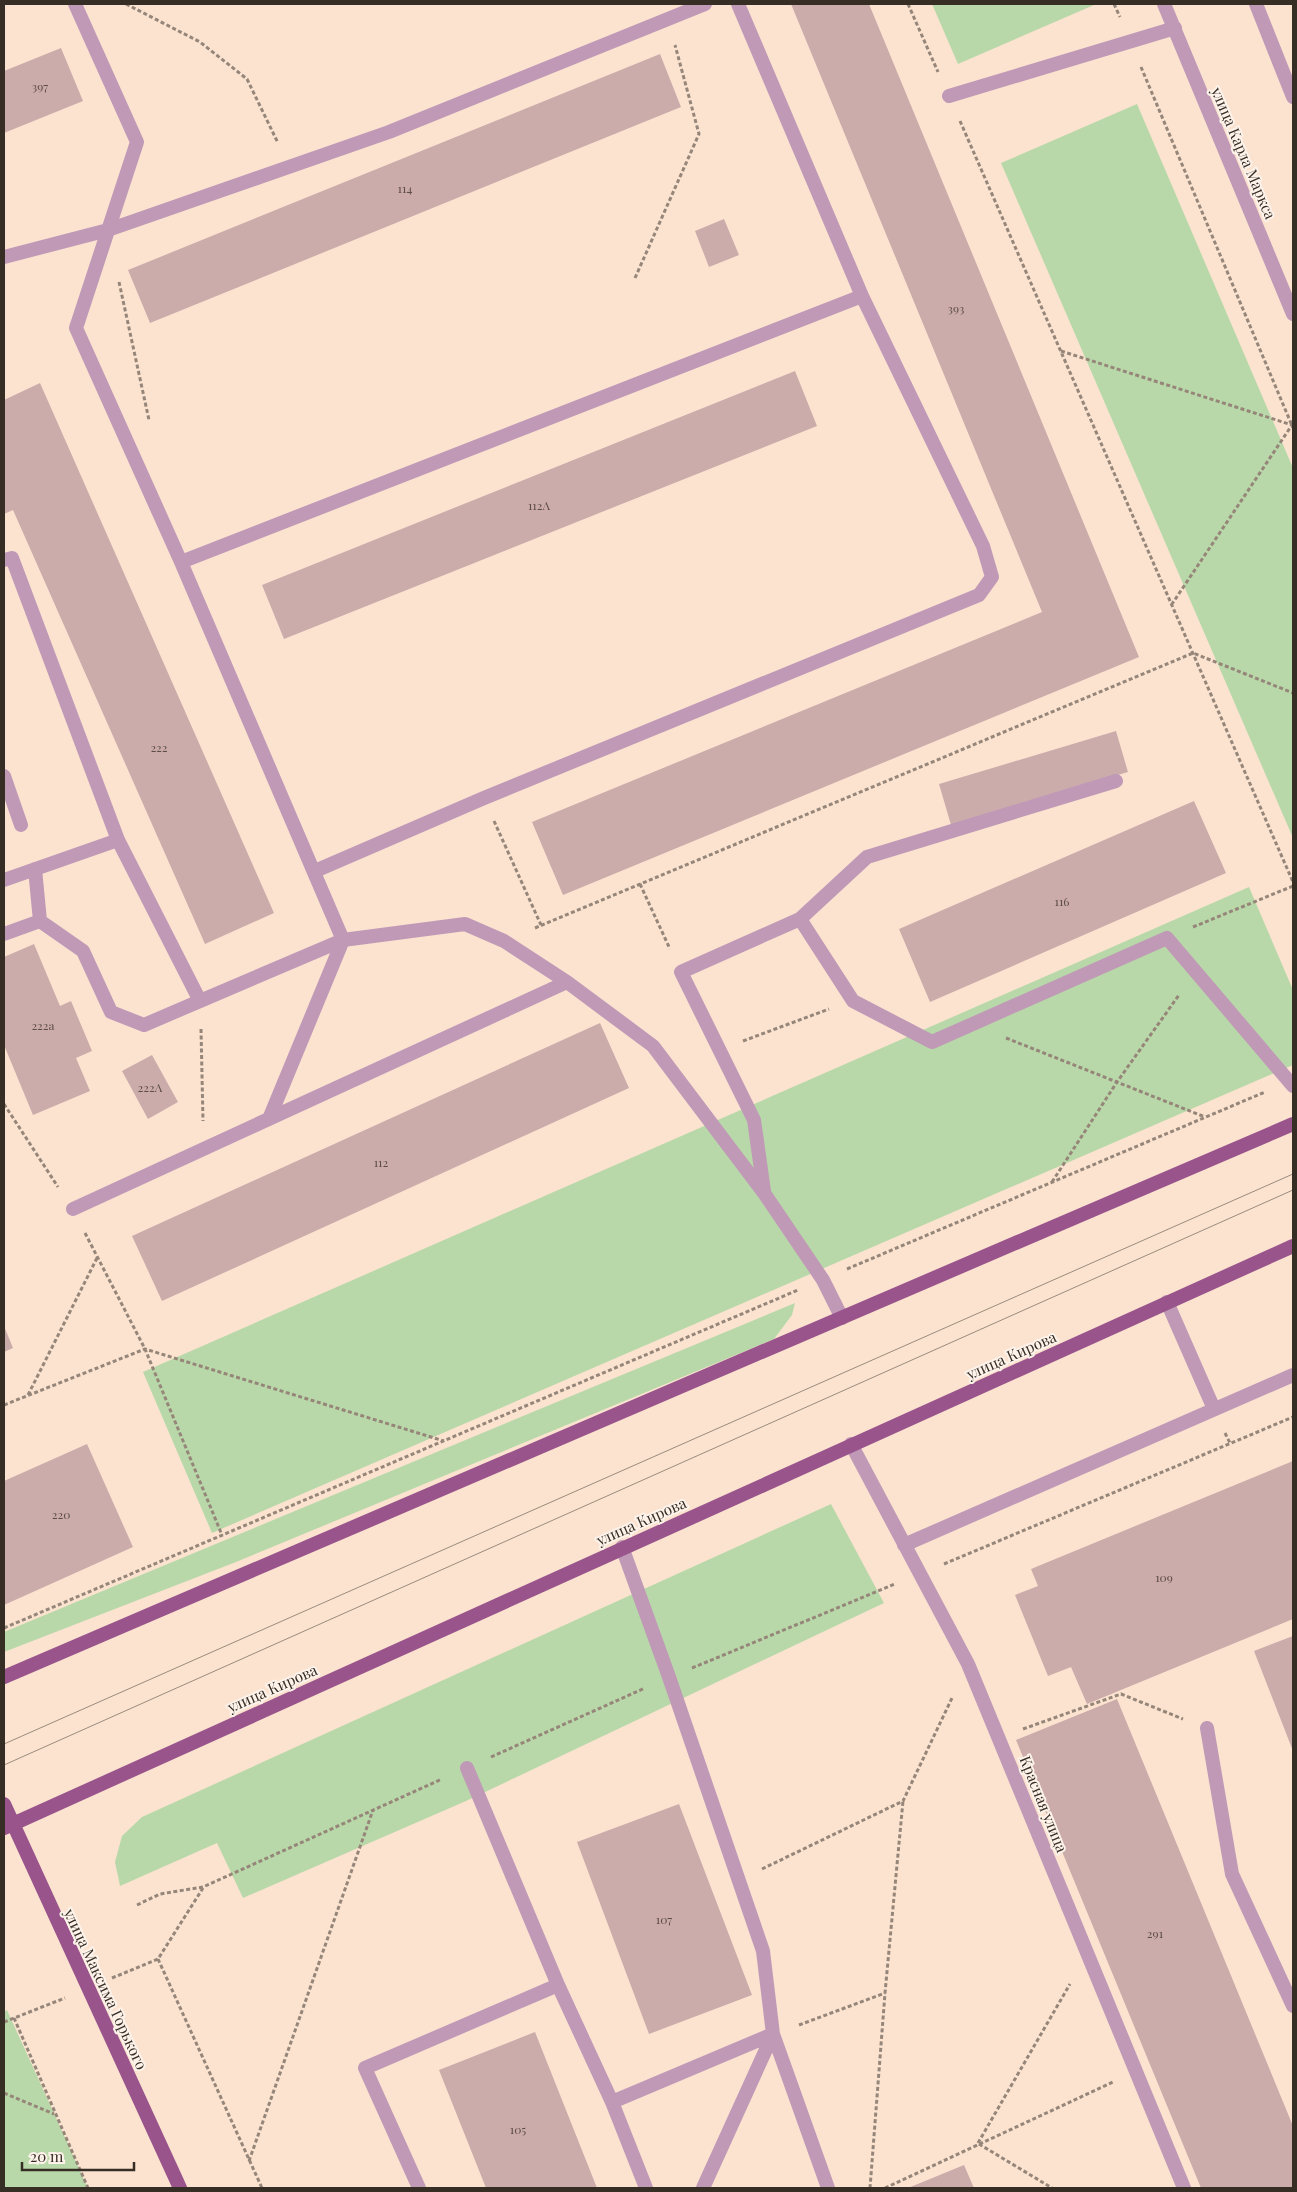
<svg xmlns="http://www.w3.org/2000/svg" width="1297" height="2192" viewBox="0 0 1297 2192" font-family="'Playfair Display',serif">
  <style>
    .green { fill: #b9d8a9 }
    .building { fill: #ccacab }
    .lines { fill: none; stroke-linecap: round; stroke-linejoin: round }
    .path { stroke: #968679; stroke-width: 3; stroke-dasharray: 4 2.5; stroke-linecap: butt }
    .service { stroke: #c099b7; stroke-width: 14 }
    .tertiary { stroke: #c099b7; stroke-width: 14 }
    .primary { stroke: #99548c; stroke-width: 14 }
    .tram { stroke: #9b8b7d; stroke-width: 1 }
    .labels { text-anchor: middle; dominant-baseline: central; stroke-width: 4; stroke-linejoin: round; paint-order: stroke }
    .number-label { font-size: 12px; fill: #5c4d46 }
    .street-label { font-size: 15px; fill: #362d25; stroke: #fdf3eb }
  </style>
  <rect width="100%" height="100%" fill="#fbe3d0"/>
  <path class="green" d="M 932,4 L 1094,4 L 1094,5 L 958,64 Z
    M 1137,104 L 1293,468 L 1293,838 L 1001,163 Z
    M 1249,887 L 1293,990 L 1293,1065 L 212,1533 L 143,1372 Z
    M 795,1303 L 792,1315 L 774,1339 L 236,1562 L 4,1652 L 4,1632 Z
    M 831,1504 L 884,1603 L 466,1801 L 243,1898 L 217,1843 L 120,1886 L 115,1862 L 122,1836 L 142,1817 Z
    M 7,2010 L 88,2188 L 4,2188 L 4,2012 Z"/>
  <path class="building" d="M 791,4 L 869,4 L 1139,657 L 563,895 L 532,822 L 1042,612 Z
    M 61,48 L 83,101 L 4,133 L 4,71 Z
    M 660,54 L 681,107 L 150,323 L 128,270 Z
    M 724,219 L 739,255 L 709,267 L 695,231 Z
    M 795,371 L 817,426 L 284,639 L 262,585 Z
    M 40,383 L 274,913 L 205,944 L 13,510 L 4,514 L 4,400 Z
    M 1116,731 L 1128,772 L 951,825 L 939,784 Z
    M 1194,801 L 1226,873 L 930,1002 L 899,929 Z
    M 34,944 L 60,1006 L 71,1001 L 92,1051 L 76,1058 L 90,1091 L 33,1115 L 4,1045 L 4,957 Z
    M 600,1023 L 629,1088 L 162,1301 L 132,1236 Z
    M 152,1055 L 178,1102 L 148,1119 L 122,1071 Z
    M 4,1326 L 13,1348 L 4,1352 Z
    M 87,1444 L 133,1547 L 4,1605 L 4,1481 Z
    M 1293,1461 L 1293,1619 L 1087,1704 L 1071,1667 L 1048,1676 L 1015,1595 L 1038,1586 L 1031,1569 Z
    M 1293,1636 L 1293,1751 L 1254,1651 Z
    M 1117,1699 L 1293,2126 L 1293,2188 L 1201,2188 L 1016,1740 Z
    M 679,1804 L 752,1995 L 649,2034 L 577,1842 Z
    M 535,2032 L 597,2188 L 486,2188 L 439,2070 Z
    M 964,2165 L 974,2188 L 908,2188 Z"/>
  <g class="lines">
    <path class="path" d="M 126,4 L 200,42 L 247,79 L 278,143
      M 908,4 L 938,72
      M 1114,4 L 1120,17
      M 1141,67 L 1293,428
      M 960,121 L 1293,882
      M 635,278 L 699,134 L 675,45
      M 119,282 L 149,420
      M 1061,351 L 1292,425 L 1172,604
      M 494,821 L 541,925
      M 640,884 L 670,949
      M 1193,927 L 1293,886
      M 535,928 L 1193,653 L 1293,693
      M 201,1029 L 203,1121
      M 1006,1038 L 1205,1117
      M 743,1041 L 829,1009
      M 4,1104 L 58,1187
      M 1052,1182 L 1117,1082 L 1179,995
      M 85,1233 L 145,1349 L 222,1535
      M 847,1269 L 1265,1092
      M 28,1395 L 97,1258
      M 4,1405 L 145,1349 L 444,1441
      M 1225,1433 L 1230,1443
      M 944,1564 L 1293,1417
      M 4,1628 L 798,1290
      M 692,1668 L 895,1584
      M 1023,1729 L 1121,1694 L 1183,1719
      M 491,1757 L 645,1688
      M 762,1869 L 903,1801 L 952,1698
      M 137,1905 L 160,1894 L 203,1887 L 442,1779
      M 158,1959 L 262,2188
      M 112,1978 L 158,1959 L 203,1888
      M 14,2018 L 88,2188
      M 4,2022 L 65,1998
      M 799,2025 L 885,1993
      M 4,2093 L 54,2114
      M 978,2143 L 1070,1984
      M 979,2144 L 1052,2188
      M 249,2161 L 373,1810
      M 870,2188 L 885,1993 L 903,1801
      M 885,2188 L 1113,2082"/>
    <path class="service" d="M 75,4 L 137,142 L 76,328 L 181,562 L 343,940 L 465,924 L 504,941 L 567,982 L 653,1046 L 764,1193 L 823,1280 L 842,1318
      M 1256,4 L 1293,97
      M 949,96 L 1175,28
      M 4,257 L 108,230 L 389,132 L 705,4
      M 4,560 L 12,558 L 118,840
      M 181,562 L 862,296
      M 4,776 L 21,825
      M 35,869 L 40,921
      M 315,871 L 484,798 L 979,595 L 992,577 L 983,546 L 862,296 L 738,4
      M 4,880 L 118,840 L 200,1001 L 343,940
      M 800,919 L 867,857 L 1116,781
      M 4,934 L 40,921 L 83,951 L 111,1012 L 144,1025 L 200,1001
      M 269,1119 L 343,940
      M 764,1191 L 754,1120 L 681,972 L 800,919 L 853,1001 L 932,1042 L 1167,938 L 1293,1086
      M 73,1209 L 567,982
      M 1167,1302 L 1214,1409
      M 851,1444 L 968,1664 L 1184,2188
      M 904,1545 L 1293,1375
      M 622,1547 L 669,1677 L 763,1951 L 773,2034 L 828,2188
      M 1207,1728 L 1232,1874 L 1293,2006
      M 467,1768 L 558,1985
      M 612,2102 L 773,2034
      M 419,2188 L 365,2068 L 558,1985 L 612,2102 L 646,2188
      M 703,2188 L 773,2034"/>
    <path class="tertiary" d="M 1164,4 L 1293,314"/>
    <path class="primary" d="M 4,1677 L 1293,1124
      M 4,1804 L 180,2188
      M 4,1828 L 1293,1246"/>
    <path class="tram" d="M 4,1744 L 1293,1174
      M 4,1765 L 1293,1190"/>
  </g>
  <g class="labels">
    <g class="number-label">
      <text x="40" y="86">397</text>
      <text x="405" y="188">114</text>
      <text x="956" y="308">393</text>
      <text x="539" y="505">112А</text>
      <text x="159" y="747">222</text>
      <text x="1062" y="901">116</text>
      <text x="43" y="1025">222а</text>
      <text x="150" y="1087">222А</text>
      <text x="381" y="1162">112</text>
      <text x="61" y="1514">220</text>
      <text x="1164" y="1577">109</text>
      <text x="664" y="1919">107</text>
      <text x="1155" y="1933">291</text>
      <text x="518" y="2129">105</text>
    </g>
    <g class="street-label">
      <text transform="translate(1244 153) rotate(67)">улица Карла Маркса</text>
      <text transform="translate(1011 1355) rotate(-24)">улица Кирова</text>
      <text transform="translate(641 1521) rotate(-24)">улица Кирова</text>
      <text transform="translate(272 1688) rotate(-24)">улица Кирова</text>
      <text transform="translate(1044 1804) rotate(68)">Красная улица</text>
      <text transform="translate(106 1989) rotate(65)">улица Максима Горького</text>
    </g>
  </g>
  <rect width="1297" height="2192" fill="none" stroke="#362d25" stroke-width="10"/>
  <path d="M22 2162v8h112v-8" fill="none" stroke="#362d25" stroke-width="2.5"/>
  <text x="30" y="2162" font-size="15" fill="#362d25" stroke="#fdf3eb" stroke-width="4" paint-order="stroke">20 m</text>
</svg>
